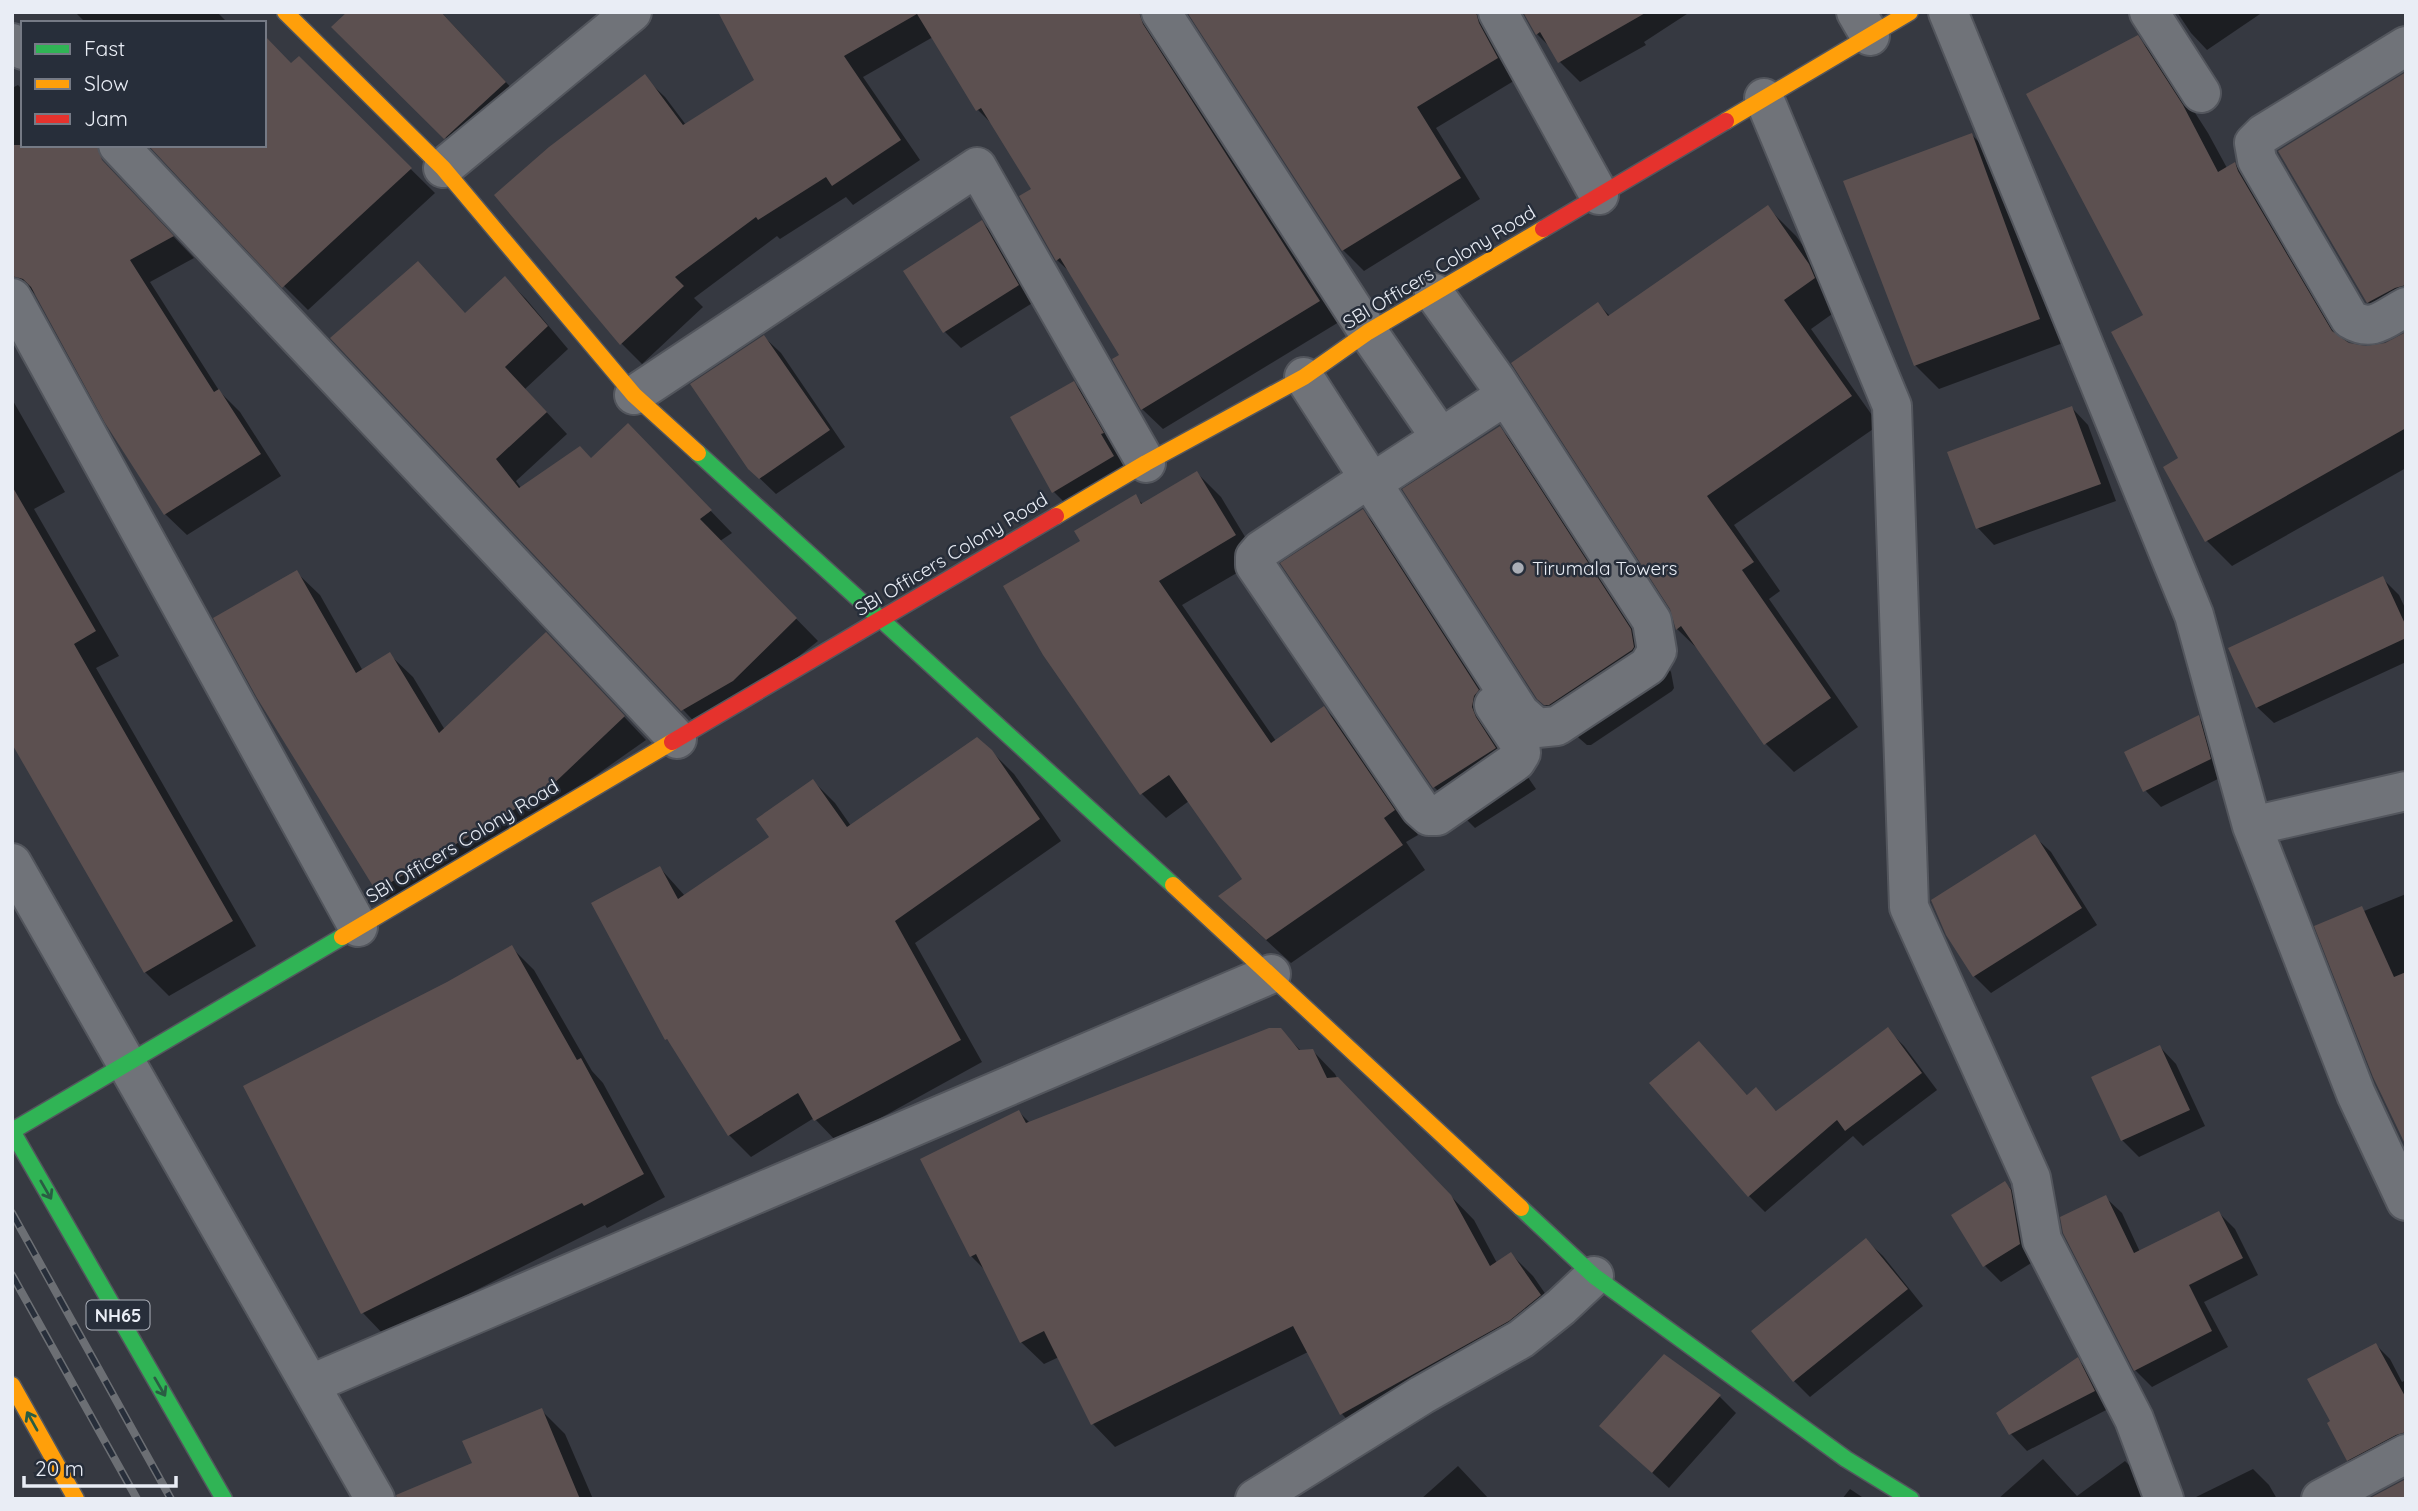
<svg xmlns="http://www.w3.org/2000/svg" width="2418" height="1511" viewBox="0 0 2418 1511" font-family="Quicksand,sans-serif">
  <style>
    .shadow { fill: #0007 }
    .building { fill: #5c5050 }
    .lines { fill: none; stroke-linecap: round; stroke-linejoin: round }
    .street-casing { stroke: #53565d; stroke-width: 42 }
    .fast-casing { stroke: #53565d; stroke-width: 19 }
    .slow-casing { stroke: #53565d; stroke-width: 19 }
    .jam-casing { stroke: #53565d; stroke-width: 19 }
    .street { stroke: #707379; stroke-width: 38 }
    .fast { stroke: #30b455; stroke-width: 16 }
    .slow { stroke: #ff9f0a; stroke-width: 16 }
    .jam { stroke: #e5322d; stroke-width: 16 }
    .rail-casing { stroke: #6c6f74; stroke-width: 8 }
    .rail { stroke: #272e3a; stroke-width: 5; stroke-dasharray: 16; stroke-linecap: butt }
    .oneway { stroke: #2a5d43 }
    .poi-dot { fill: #aaaeb6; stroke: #272e3a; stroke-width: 2.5 }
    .labels { text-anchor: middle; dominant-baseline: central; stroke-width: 5; stroke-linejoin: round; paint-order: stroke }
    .shield { fill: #272e3a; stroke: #afb4bd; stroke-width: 2 }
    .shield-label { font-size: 18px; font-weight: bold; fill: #e9edf5 }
    .street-label { font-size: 19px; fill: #e9edf5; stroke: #272e3a }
    .poi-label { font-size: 19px; fill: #e9edf5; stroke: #272e3a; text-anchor: start }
  </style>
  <rect width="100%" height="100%" fill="#363941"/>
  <path class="shadow" d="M 75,12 L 217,12 L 228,23 L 86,23 Z
    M 441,12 L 529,107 L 470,161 L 333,27 Z
    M 720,12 L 1174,12 L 1339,322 L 1163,429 L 1142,409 L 1122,356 L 1073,275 L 1057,260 L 1033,189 L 995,127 L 978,110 L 933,37 L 863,77 L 920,160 L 853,205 L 846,197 L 780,239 L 777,236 L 694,298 L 703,307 L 642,364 L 621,343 L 644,77 L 665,97 L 686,125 L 756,81 Z
    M 1189,12 L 1510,12 L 1517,79 L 1436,128 L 1480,199 L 1364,271 L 1343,250 Z
    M 1525,12 L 1690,12 L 1644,42 L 1646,45 L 1580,82 L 1560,62 L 1552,49 L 1537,34 Z
    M 2177,12 L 2263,12 L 2207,50 L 2191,33 Z
    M 2138,38 L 2163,63 L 2208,133 L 2227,168 L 2235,164 L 2260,189 L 2263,198 L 2349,344 L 2374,348 L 2406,334 L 2406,468 L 2232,566 L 2207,541 L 2181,459 L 2145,316 Z
    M 299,59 L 435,193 L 308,310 L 284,286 L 264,145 L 292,65 Z
    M 2406,74 L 2406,322 L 2393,327 L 2367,301 Z
    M 18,85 L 23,90 L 23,145 L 131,192 L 194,258 L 150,282 L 220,392 L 240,412 L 281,476 L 187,535 L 165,514 L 39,298 L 17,276 L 12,267 L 12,88 Z
    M 1972,135 L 1996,159 L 2063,343 L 1939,389 L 1915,365 Z
    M 1768,208 L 1796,236 L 1837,294 L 1842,307 L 1811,329 L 1879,425 L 1734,525 L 1780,591 L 1769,599 L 1858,727 L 1794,772 L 1766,744 L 1704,655 L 1677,629 L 1598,304 L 1611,317 Z
    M 982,222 L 998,239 L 1034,302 L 961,348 L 945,332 L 906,271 Z
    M 505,278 L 526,299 L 568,349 L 525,389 L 567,434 L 516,481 L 521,488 L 592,460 L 649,447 L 732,533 L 720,541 L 818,641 L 704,732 L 332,338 L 466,315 Z
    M 764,337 L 781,353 L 845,447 L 776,494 L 749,468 Z
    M 1074,383 L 1090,400 L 1119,450 L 1116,451 L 1129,473 L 1070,508 L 1054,492 Z
    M 12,399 L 65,492 L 34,509 L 119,656 L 96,668 L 256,946 L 169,996 L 145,972 L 12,693 Z
    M 2072,408 L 2088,425 L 2116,501 L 1994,545 L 1978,528 L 1950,453 Z
    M 1499,428 L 1540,469 L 1671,672 L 1674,688 L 1672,691 L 1591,745 L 1587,745 L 1580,739 L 1538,698 Z
    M 1197,473 L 1221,497 L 1259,560 L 1182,605 L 1276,741 L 1324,708 L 1348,732 L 1418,835 L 1406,842 L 1425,870 L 1291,963 L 1244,920 L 1244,880 L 1189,801 L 1166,818 L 1142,794 L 1082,541 L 1135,497 L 1144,505 Z
    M 1362,511 L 1403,552 L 1519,732 L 1516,760 L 1536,789 L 1475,828 L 1434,787 Z
    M 297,573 L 320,595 L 363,671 L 390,655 L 413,677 L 445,730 L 568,657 L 646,740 L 400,913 L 377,890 Z
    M 2382,578 L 2399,595 L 2406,610 L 2406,662 L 2274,723 L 2257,707 Z
    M 2199,718 L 2215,734 L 2226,775 L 2161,807 L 2145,790 Z
    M 991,751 L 1014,774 L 1061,841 L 915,943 L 982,1062 L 837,1142 L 814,1118 L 751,1157 L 729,1135 L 673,1046 L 667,1039 L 660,868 L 685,896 L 771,837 L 813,781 L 835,803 L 851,826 Z
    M 2034,836 L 2051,852 L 2097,925 L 1991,993 L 1974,976 L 1947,934 Z
    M 2406,894 L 2406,1144 L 2364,911 Z
    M 512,948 L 534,970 L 592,1071 L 603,1083 L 665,1197 L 607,1228 L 605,1225 L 385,1336 L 363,1313 L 246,1086 L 448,983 Z
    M 1280,1030 L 1302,1052 L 1313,1051 L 1335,1074 L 1338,1080 L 1474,1220 L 1497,1263 L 1511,1254 L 1533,1276 L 1562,1318 L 1364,1437 L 1342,1414 L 1308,1352 L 1115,1447 L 1093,1424 L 1059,1357 L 1044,1364 L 1021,1342 L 986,1271 L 971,1256 L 1019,1112 L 1030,1123 Z
    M 1888,1030 L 1904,1046 L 1937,1090 L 1863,1146 L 1853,1136 L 1765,1212 L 1749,1196 L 1699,1043 L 1748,1096 L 1756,1089 L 1777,1112 Z
    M 2160,1047 L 2176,1064 L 2205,1126 L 2139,1157 L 2122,1140 L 2094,1078 Z
    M 2005,1183 L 2021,1199 L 2036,1260 L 2001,1282 L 1985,1266 Z
    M 2105,1197 L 2122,1213 L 2140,1252 L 2219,1213 L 2235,1229 L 2258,1275 L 2204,1302 L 2228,1347 L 2152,1387 L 2135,1370 Z
    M 1866,1240 L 1883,1256 L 1923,1306 L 1810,1397 L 1794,1381 Z
    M 2376,1345 L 2390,1359 L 2402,1382 L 2406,1380 L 2406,1451 L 2363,1474 L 2348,1460 L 2332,1422 Z
    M 1664,1356 L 1720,1397 L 1736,1413 L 1669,1488 L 1601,1426 Z
    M 2077,1359 L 2094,1376 L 2110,1408 L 2027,1451 L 2011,1434 L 1998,1413 Z
    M 541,1410 L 565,1434 L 593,1499 L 462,1499 L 475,1464 Z
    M 2043,1459 L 2077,1496 L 2125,1461 L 2149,1485 L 2154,1499 L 1998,1499 Z
    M 1458,1466 L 1489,1499 L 1421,1499 Z
    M 2253,1469 L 2269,1485 L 2277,1499 L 2192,1499 Z
    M 1850,1489 L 1865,1499 L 1842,1499 Z"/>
  <path class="building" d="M 347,12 L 441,12 L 506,82 L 444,139 L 331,27 Z
    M 718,12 L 1139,12 L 1143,24 L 1320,301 L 1141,410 L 1112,359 L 1119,355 L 1060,258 L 1056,261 L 1019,196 L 1031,189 L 981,108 L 976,111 L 917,14 L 844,56 L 901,140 L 832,186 L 826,177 L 758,220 L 756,217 L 675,277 L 684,286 L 620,345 L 494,195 L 549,147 L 645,74 L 683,125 L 754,80 Z
    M 1187,12 L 1476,12 L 1479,23 L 1498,58 L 1417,107 L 1461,178 L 1342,251 Z
    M 1523,12 L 1647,12 L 1558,63 L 1540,32 L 1536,35 Z
    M 264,35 L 291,63 L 299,56 L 412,168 L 282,288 L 148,145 L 264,145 Z
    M 2138,35 L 2183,105 L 2218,172 L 2235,162 L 2238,171 L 2332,331 L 2349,343 L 2366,346 L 2385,343 L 2406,332 L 2406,428 L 2205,542 L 2163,467 L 2178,458 L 2111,332 L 2143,315 L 2026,94 Z
    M 2406,72 L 2406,285 L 2395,288 L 2367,303 L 2278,151 Z
    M 1972,133 L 2040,319 L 1914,366 L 1843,181 Z
    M 12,145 L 97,145 L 102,160 L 174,236 L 130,260 L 214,392 L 219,389 L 261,454 L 164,515 L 105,423 L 31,287 L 23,279 L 12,276 Z
    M 1768,205 L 1809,264 L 1815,278 L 1784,300 L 1852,396 L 1707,496 L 1754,562 L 1742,570 L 1831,698 L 1764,745 L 1681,626 L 1676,630 L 1670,609 L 1511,363 L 1598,302 L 1608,316 Z
    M 982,220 L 1019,285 L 943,333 L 903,271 Z
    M 418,261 L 465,313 L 505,276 L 548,326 L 505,367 L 547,412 L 496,459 L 519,488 L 580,446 L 591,458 L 628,423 L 712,510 L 700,519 L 797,618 L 733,681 L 681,711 L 330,338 Z
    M 764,335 L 830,430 L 759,479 L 748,469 L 690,384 Z
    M 1074,381 L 1104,433 L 1101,434 L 1114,456 L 1052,493 L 1010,417 Z
    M 2072,406 L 2101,484 L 1976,529 L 1947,452 Z
    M 1500,426 L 1631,629 L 1634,647 L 1632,650 L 1549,705 L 1544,705 L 1537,699 L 1402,489 Z
    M 1197,471 L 1236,535 L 1159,581 L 1271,743 L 1324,706 L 1395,810 L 1384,818 L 1403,845 L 1266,940 L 1218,896 L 1242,879 L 1169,775 L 1140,795 L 1043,655 L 1003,586 L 1080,541 L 1074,531 L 1136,494 L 1141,504 Z
    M 12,486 L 96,631 L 74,644 L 233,921 L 144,973 L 12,744 Z
    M 1363,509 L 1479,690 L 1474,696 L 1472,707 L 1476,717 L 1496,748 L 1433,788 L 1280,563 Z
    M 297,570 L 356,673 L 390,652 L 439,733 L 546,632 L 625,716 L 546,791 L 376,891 L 257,698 L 213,618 Z
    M 2383,576 L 2406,626 L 2406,638 L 2256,708 L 2228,648 Z
    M 2199,715 L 2211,759 L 2143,792 L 2124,752 Z
    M 977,737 L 992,750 L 1040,819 L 895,921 L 961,1040 L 814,1121 L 798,1093 L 728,1136 L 667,1039 L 665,1040 L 591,903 L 660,866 L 678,899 L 769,837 L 756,819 L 813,779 L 847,827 Z
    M 2035,834 L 2082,908 L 1973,977 L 1946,935 L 1931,900 Z
    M 2362,906 L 2394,977 L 2406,972 L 2406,1146 L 2373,1077 L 2314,926 Z
    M 512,945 L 577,1060 L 581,1058 L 644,1174 L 584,1206 L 582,1203 L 361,1314 L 243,1086 L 447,982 Z
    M 1888,1027 L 1922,1073 L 1845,1131 L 1837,1120 L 1748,1197 L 1649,1083 L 1699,1041 L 1747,1095 L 1756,1087 L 1776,1111 Z
    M 1269,1028 L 1281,1028 L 1299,1050 L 1313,1049 L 1327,1078 L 1338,1077 L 1451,1195 L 1490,1266 L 1511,1252 L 1541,1295 L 1509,1321 L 1340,1415 L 1293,1326 L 1091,1425 L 1044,1331 L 1020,1343 L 976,1254 L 970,1257 L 920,1159 L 1019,1110 L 1026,1123 Z
    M 2160,1045 L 2190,1110 L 2121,1141 L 2091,1077 Z
    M 2005,1181 L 2011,1190 L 2020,1244 L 1983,1267 L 1951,1215 Z
    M 2106,1195 L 2134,1253 L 2219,1211 L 2243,1258 L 2189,1285 L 2212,1331 L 2134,1371 L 2063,1233 L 2060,1217 Z
    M 1866,1238 L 1908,1289 L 1793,1382 L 1751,1331 Z
    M 2376,1343 L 2406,1398 L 2406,1432 L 2396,1435 L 2347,1461 L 2327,1423 L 2330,1421 L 2307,1379 Z
    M 1664,1354 L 1721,1395 L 1652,1473 L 1599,1426 Z
    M 2078,1357 L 2095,1391 L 2009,1435 L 1996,1413 Z
    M 542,1408 L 580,1499 L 397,1499 L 396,1495 L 472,1463 L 462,1441 Z
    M 2406,1479 L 2406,1499 L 2371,1499 L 2370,1498 Z"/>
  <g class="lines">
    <g class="street-casing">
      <path id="street" d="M 1161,12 L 1368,332 L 1441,438
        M 1498,12 L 1599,195
        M 1856,12 L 1870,36
        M 1948,12 L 2194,615 L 2252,826 L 2356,1094 L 2406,1201
        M 2149,12 L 2201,93
        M 12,43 L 23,50
        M 2406,46 L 2263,134 L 2254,143 L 2257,160 L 2350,319 C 2373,333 2385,318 2406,307
        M 1764,98 L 1892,406 L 1909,907 L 2031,1178 L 2042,1240 L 2134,1419 L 2164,1499
        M 118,145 L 677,739
        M 443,168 L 632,12
        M 12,298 L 358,927
        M 1304,377 L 1520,713 L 1537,728 L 1557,726 L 1648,666 L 1657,651 L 1652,621 L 1496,380 L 1434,293
        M 634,395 L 977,167 L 1146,463
        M 1372,483 L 1505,396
        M 1353,489 L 1261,550 L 1255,557 L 1255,565 L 1420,808 L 1429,816 L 1437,816 L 1516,761 L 1521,753 L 1520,744 L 1494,705
        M 2252,826 L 2406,791
        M 12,863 L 375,1499
        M 311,1384 L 1271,974
        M 1255,1499 L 1422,1395 L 1521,1339 L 1561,1307 L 1594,1276
        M 2321,1499 L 2406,1454"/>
    </g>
    <g class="fast-casing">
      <path id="fast" d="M 698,453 L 1173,885
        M 12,1131 L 342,937
        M 12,1131 L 224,1499
        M 1521,1208 L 1594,1276 L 1846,1459 L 1911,1499"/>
    </g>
    <g class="slow-casing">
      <path id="slow" d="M 285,12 L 443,168 L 634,395 L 698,453
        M 1726,121 L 1910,12
        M 1056,516 L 1146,463 L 1304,377 L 1368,332 L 1543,229
        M 1173,885 L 1521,1208
        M 342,937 L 672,742
        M 12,1385 L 76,1499"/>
    </g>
    <g class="jam-casing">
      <path id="jam" d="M 1543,229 L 1726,121
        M 672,742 L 1056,516"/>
    </g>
    <use href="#street" class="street"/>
    <use href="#fast" class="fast"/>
    <use href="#slow" class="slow"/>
    <use href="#jam" class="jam"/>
    <g class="rail-casing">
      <path id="rail" d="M 12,1213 L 171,1499
        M 12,1275 L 137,1499"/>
    </g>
    <use href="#rail" class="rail"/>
  </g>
  <defs><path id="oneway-shaft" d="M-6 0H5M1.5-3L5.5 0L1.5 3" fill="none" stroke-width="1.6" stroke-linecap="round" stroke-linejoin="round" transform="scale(1.75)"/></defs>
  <g class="oneway">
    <use href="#oneway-shaft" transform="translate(46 1190) rotate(60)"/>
    <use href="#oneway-shaft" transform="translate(160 1387) rotate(60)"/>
    <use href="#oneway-shaft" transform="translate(32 1421) rotate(-119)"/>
  </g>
  <circle class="poi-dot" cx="1518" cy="568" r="7"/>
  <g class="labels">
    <rect class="shield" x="86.5" y="1300.5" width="63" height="29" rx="5"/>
    <g class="shield-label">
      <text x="118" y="1315">NH65</text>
    </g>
    <g class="street-label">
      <text transform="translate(1439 267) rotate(-31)">SBI Officers Colony Road</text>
      <text transform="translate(951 554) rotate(-31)">SBI Officers Colony Road</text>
      <text transform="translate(462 841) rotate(-31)">SBI Officers Colony Road</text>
    </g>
    <g class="poi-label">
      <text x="1532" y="568">Tirumala Towers</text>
    </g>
  </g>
  <rect width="2418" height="1511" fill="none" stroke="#e9edf5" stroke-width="28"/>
  <rect x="21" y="21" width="245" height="126" fill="#272e3a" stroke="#757a85" stroke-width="2"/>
  <rect x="35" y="44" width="35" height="10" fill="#30b455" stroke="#757a85" stroke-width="2"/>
  <text x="84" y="56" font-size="21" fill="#e9edf5">Fast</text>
  <rect x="35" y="79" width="35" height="10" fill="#ff9f0a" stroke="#757a85" stroke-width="2"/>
  <text x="84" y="91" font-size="21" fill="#e9edf5">Slow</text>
  <rect x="35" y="114" width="35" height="10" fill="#e5322d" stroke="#757a85" stroke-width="2"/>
  <text x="84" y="126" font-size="21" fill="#e9edf5">Jam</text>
  <path d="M24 1476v10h152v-10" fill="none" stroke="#e9edf5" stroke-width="3.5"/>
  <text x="35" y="1476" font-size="21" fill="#e9edf5" stroke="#272e3a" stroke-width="5" paint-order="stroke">20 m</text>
</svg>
